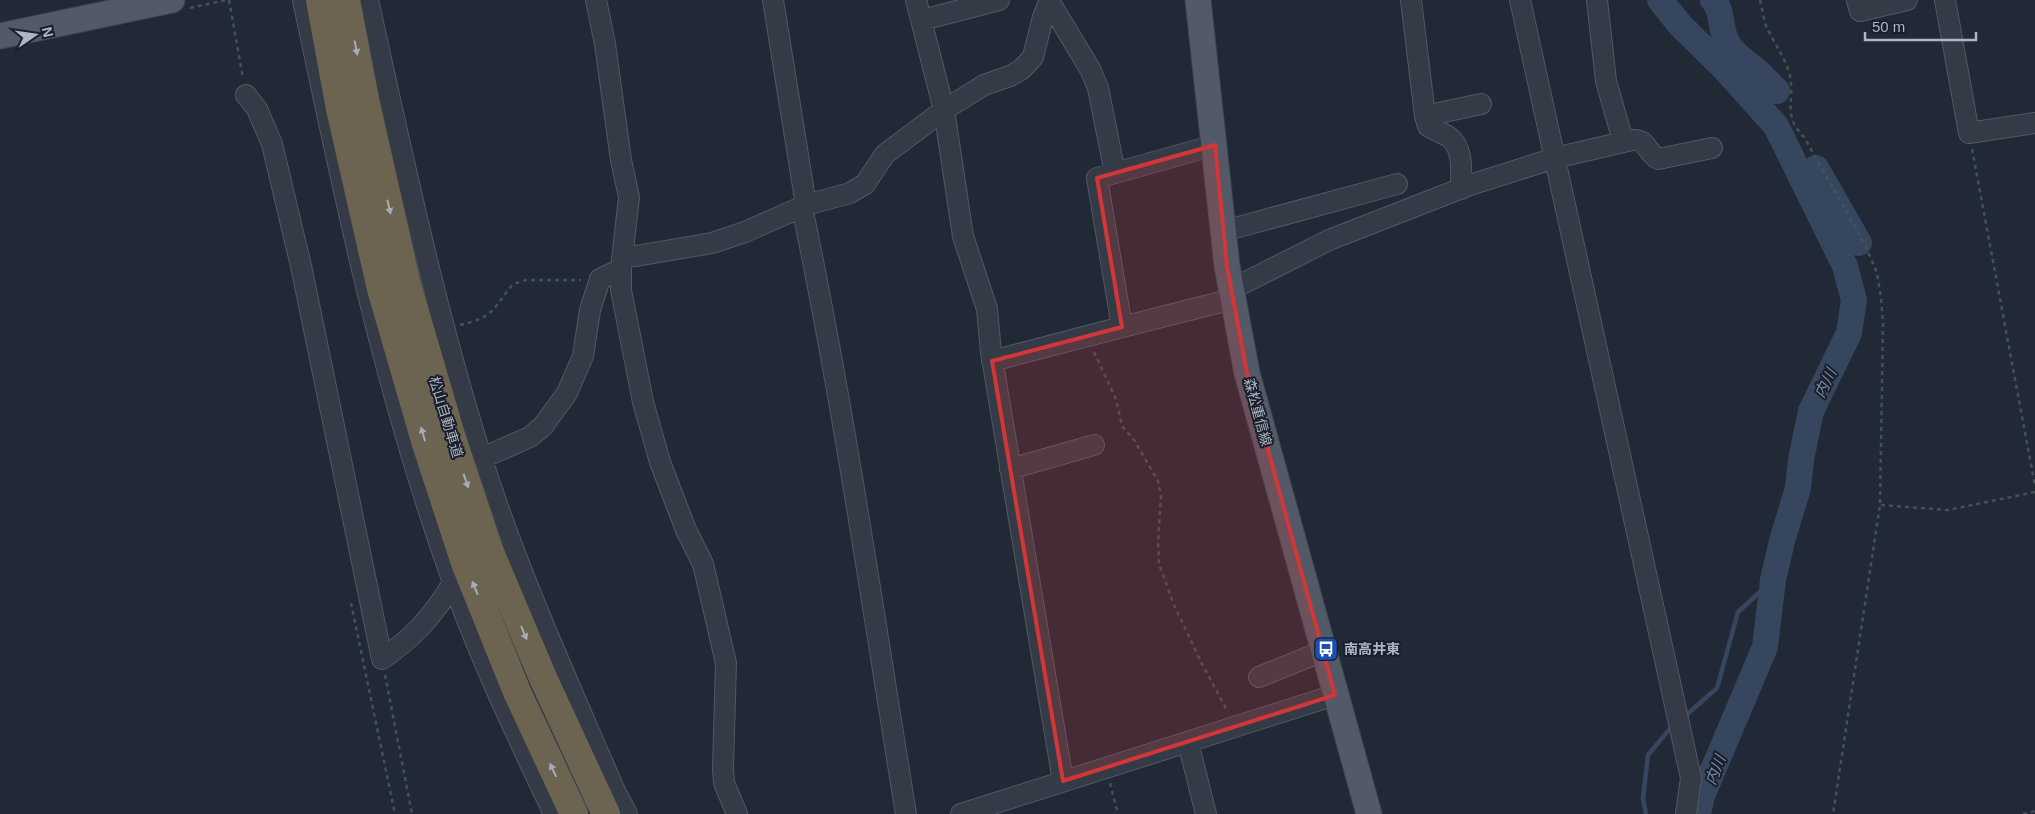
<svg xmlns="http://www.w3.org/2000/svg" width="2035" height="814" viewBox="0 0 2035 814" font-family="Arial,'Noto Sans JP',sans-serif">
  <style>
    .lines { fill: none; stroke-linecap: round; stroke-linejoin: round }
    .stream { stroke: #36465e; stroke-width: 4.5 }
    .river { stroke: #36465e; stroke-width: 26 }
    .minor-casing { stroke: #525864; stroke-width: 22 }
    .major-casing { stroke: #3e4450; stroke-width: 27 }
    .highway-casing { stroke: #3f4551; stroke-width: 29 }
    .path { stroke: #425356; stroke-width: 2.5; stroke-dasharray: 4 4; stroke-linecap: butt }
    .minor { stroke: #343b46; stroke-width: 20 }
    .major { stroke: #525967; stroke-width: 25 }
    .highway { stroke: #6c6351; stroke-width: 28 }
    .oneway { fill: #a7adb8 }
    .marked { fill: #d23638; fill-opacity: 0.2; stroke: #d23638; stroke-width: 4; stroke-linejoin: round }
    .labels { text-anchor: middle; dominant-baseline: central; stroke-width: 4; stroke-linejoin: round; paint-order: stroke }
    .street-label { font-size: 14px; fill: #aeb5c3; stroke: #1a202b }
    .poi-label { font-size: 14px; font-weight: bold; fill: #aeb5c3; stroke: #1a202b; text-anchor: start }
    .water-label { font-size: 15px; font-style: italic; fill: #778baa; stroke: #1a202b }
  </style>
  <rect width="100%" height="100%" fill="#212936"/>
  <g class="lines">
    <path class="stream" d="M 1684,717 L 1717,688 L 1738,612 L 1773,580
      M 1646,814 L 1643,799 L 1648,755 L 1673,725"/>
    <path class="river" d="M 1660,0 L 1681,26 L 1725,69 L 1776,126 L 1845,266 L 1854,300 L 1849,333 L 1811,411 L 1801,460 L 1798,488 L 1782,541 L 1773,580 L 1765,647 L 1702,796 L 1698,814
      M 1713,0 C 1724,11 1719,30 1728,44 C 1735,56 1747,62 1757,71 C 1764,78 1770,84 1777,91
      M 1816,168 L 1859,243"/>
    <g class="minor-casing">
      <path id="minor" d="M 303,0 C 344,196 385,393 453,582 C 481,661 518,738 554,814
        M 368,0 C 402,153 434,307 481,456 C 517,571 567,679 614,789 L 627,814
        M 596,0 L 605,44 L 621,160 L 629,197 L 621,269 L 621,290 L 643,402 L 660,462 L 686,530 L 703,564 L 726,663 L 723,768 L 724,783 L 737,814
        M 773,0 L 806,205
        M 916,0 L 944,110 L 963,236 L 987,309 L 991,352 L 1063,781
        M 1411,0 L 1425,116 L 1428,126 C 1434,130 1443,133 1449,137 C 1464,148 1461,172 1461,189
        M 1520,0 L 1691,778 L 1686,814
        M 1597,0 L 1606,81 L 1623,141
        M 1857,0 L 1860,11 L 1907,0
        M 1945,0 L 1969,133 L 2035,123
        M 1049,1 L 1090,69 L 1098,88 L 1115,173
        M 922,20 L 999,0
        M 246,95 L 257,109 L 272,144 L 301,266 L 382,659 C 414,637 433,616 453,583
        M 1425,116 L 1481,104
        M 1215,145 L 1097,178 L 1122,327 L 1233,299
        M 802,207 C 844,408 873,611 906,814
        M 1224,231 L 1397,184
        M 623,254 L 636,256 L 712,243 L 745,232 L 806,205 L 850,193 L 865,184 L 885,154 L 944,110 L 984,85 L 1010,76 L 1022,69 L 1033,57 L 1043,17 L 1050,0
        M 1231,287 L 1242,284 L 1329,240 L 1470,185 L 1555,158 L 1632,140 C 1648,139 1645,151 1658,159 L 1712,148
        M 992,361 L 1122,327
        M 482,458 L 530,437 L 543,426 L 567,393 L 583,356 L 590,310 L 600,279 L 621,269
        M 1010,469 L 1094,445
        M 1259,677 L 1323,651
        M 1188,742 L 1206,814
        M 961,814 L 1335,695"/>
    </g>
    <g class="major-casing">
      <path id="major" d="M 1198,0 L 1227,266 L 1247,373 L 1369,814
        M 0,36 L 172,0"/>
    </g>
    <g class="highway-casing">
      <path id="highway" d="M 320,0 L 340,109 L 381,289 L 426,444 L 465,563 L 517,692 L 574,814
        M 346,0 L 366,104 L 407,285 L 451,435 L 490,552 L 544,680 L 606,814"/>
    </g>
    <path class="path" d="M 229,0 L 243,78
      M 1760,0 C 1762,7 1763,16 1765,23 C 1772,41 1785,56 1790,76 C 1795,101 1782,115 1804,137 L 1865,245 L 1877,273 L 1881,298 L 1883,324 L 1880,505 L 1833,814
      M 190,8 L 226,0
      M 1972,149 L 2035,486
      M 460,325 C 495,317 493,308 513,284 L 526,280 L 581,280
      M 1094,352 L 1116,399 L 1122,426 L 1134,440 L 1158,481 L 1161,497 L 1158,541 L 1159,564 L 1174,605 L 1201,662 L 1228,712
      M 1881,505 L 1948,510 L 2035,492
      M 351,603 L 395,814
      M 385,675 L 412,814
      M 1110,783 L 1118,814
      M 2023,814 L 2035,811"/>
    <use href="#minor" class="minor"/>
    <use href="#major" class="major"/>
    <use href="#highway" class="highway"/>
  </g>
  <defs><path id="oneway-solid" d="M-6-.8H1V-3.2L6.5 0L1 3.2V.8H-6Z" transform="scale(1.25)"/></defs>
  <g class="oneway">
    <use href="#oneway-solid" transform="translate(356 48) rotate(79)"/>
    <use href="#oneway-solid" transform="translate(389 207) rotate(77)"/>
    <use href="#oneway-solid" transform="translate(423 434) rotate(-106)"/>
    <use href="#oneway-solid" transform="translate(466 481) rotate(71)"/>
    <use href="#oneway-solid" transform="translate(475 588) rotate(-112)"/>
    <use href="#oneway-solid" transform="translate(524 633) rotate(67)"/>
    <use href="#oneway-solid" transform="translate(553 770) rotate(-115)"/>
  </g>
  <path class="marked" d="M 1215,145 L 1227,266 L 1247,373 L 1335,695 L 1063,781 L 992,361 L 1122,327 L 1097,178 Z"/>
  <defs>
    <g id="bus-square" transform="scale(1.25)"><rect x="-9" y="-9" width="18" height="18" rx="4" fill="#1a4fb4" stroke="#1a202b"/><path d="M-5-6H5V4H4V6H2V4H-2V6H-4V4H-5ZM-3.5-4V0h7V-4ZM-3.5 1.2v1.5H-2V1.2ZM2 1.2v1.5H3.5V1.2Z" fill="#fff"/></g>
  </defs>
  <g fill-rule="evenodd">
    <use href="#bus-square" x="1326" y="649"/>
  </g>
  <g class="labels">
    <g class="street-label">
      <text transform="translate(1258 412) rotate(75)">森松重信線</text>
      <text transform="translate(446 417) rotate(73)">松山自動車道</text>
    </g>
    <g class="poi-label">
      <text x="1344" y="649">南高井東</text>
    </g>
    <g class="water-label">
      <text transform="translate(1825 383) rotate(-64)">内川</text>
      <text transform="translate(1715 770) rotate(-68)">内川</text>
    </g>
  </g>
  <g transform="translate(35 35) rotate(77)" stroke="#1a202b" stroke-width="4" paint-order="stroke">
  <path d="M0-4L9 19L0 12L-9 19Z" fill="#aeb5c3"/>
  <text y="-8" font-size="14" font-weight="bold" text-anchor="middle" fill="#aeb5c3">N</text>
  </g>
  <path d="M1865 32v8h111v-8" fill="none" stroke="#aeb5c3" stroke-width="2.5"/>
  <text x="1872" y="32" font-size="15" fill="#aeb5c3" stroke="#1a202b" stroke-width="4" paint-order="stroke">50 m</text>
</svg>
